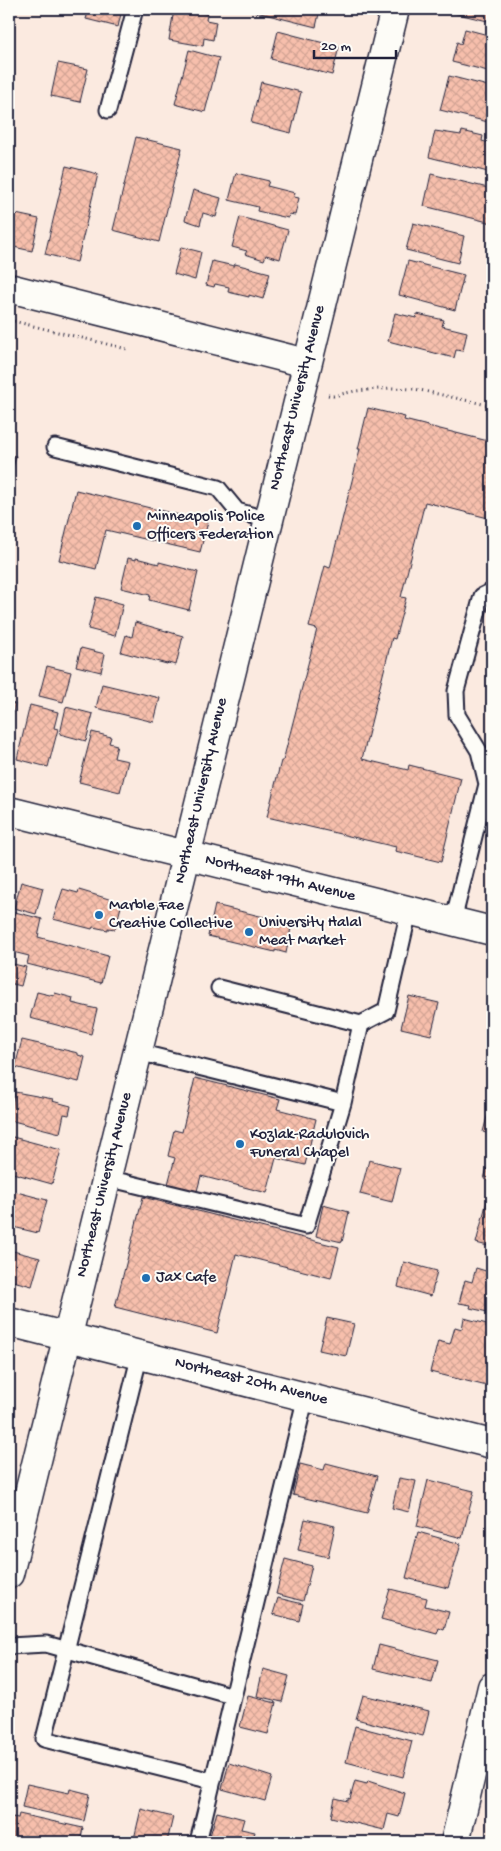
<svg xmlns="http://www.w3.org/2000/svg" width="501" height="1851" viewBox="0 0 501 1851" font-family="'Gochi Hand',sans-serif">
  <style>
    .building { fill: url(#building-cross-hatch); stroke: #22223b }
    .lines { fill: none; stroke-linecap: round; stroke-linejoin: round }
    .service-casing { stroke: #22223b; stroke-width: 19 }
    .minor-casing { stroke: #22223b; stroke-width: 31 }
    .secondary-casing { stroke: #22223b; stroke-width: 31 }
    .path { stroke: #22223b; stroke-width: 3; stroke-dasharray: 1 4; stroke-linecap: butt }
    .service { stroke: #fdfcf7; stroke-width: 15 }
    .minor { stroke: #fdfcf7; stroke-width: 28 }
    .secondary { stroke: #fdfcf7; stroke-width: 28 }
    .poi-dot { fill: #1f6fb2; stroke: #fdfcf7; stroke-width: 2 }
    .labels { text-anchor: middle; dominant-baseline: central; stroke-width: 4; stroke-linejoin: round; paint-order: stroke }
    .street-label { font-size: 16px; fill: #22223b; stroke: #fdfcf7 }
    .poi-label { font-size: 16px; fill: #22223b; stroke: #fdfcf7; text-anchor: start }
  </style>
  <defs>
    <pattern id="building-cross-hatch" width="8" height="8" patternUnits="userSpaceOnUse" patternTransform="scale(1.25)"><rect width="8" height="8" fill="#f7bfac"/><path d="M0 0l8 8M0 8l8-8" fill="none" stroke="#d3a495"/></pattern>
  </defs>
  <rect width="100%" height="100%" fill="#fbeae0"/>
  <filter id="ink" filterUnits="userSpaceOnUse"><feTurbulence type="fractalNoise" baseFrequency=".02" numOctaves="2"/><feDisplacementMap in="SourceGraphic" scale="10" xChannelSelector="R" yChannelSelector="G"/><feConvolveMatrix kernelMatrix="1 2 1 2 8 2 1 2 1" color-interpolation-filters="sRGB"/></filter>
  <g filter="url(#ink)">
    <path class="building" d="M 32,9 L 53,9 L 53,13 Z
      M 89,9 L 122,9 L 118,27 L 86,19 Z
      M 174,9 L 208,9 L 206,20 L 216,22 L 213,40 L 204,38 L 203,46 L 169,40 Z
      M 244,9 L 320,9 L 316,27 Z
      M 445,9 L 492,9 L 492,22 L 445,11 Z
      M 465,29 L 492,36 L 492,72 L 452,62 L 457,42 L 461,44 Z
      M 278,31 L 339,47 L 332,75 L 271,59 Z
      M 189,50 L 219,58 L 205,112 L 175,104 Z
      M 58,63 L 88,69 L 80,102 L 51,96 Z
      M 449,76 L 492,87 L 492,123 L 440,110 Z
      M 261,82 L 301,92 L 291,133 L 251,123 Z
      M 435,131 L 461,135 L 462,131 L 483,136 L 482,141 L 489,143 L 492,134 L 492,173 L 429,157 Z
      M 136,137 L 182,148 L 159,242 L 113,230 Z
      M 66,166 L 98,174 L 77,262 L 45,254 Z
      M 236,173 L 269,181 L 267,186 L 295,193 L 294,197 L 299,198 L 295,215 L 289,214 L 288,218 L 257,211 L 258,207 L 229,200 Z
      M 431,174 L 492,189 L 492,223 L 424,206 Z
      M 193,190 L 221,198 L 216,217 L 203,213 L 200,225 L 185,220 Z
      M 11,213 L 39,219 L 32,251 L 9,246 L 9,222 Z
      M 240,217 L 288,230 L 280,259 L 266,255 L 264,260 L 245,254 L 247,251 L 232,247 Z
      M 413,223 L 464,236 L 458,263 L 406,250 Z
      M 181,247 L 201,252 L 195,280 L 174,274 Z
      M 212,261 L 234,266 L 235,264 L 270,273 L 263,299 L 249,295 L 249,297 L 228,292 L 229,287 L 215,284 L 214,287 L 206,285 Z
      M 408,261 L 464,275 L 455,310 L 399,295 Z
      M 395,313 L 416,318 L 417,314 L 444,320 L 442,326 L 467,332 L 463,351 L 456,350 L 454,358 L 388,341 Z
      M 368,408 L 405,417 L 404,420 L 492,442 L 492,519 L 425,502 L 401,597 L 406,598 L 395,639 L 392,638 L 362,759 L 408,770 L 409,765 L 461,778 L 441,862 L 395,851 L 396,847 L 267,817 L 281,761 L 283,761 L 317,629 L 309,627 L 325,566 L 330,568 L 360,449 L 358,449 Z
      M 9,455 L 16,456 L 9,483 Z
      M 76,490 L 208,522 L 200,552 L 106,530 L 96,569 L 59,560 Z
      M 128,558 L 136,560 L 136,558 L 159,564 L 159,562 L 198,572 L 189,610 L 149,600 L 150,595 L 121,588 Z
      M 96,597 L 123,604 L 115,636 L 88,629 Z
      M 135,622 L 183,636 L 176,665 L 168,663 L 167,664 L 121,652 L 126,635 L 132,637 Z
      M 81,648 L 105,654 L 101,672 L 76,666 Z
      M 47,666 L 71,672 L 63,702 L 39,696 Z
      M 9,682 L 14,683 L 9,703 Z
      M 102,684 L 160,698 L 154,722 L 96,708 Z
      M 9,703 L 15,704 L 9,730 Z
      M 30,705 L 58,712 L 54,728 L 58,729 L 48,767 L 17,759 Z
      M 66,707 L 93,714 L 86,741 L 60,734 Z
      M 92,732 L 111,737 L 109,743 L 117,745 L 114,758 L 128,761 L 120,792 L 79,782 Z
      M 21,882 L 43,888 L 36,914 L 14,908 Z
      M 63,889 L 78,893 L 79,890 L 122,903 L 115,929 L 108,928 L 108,930 L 93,927 L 92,929 L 53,919 Z
      M 215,905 L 284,922 L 283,926 L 291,928 L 286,953 L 275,950 L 275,952 L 208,936 Z
      M 15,912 L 42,919 L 38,937 L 108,956 L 101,983 L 27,964 L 29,956 L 9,951 L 9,936 Z
      M 9,963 L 26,967 L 21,986 L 9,983 Z
      M 492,987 L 492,1016 L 486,1014 Z
      M 37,992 L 54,996 L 55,993 L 73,998 L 72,1003 L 97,1009 L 91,1034 L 30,1018 Z
      M 409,996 L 439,1003 L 431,1035 L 401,1028 Z
      M 22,1040 L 78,1053 L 78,1055 L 85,1057 L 79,1082 L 71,1080 L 70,1081 L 15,1067 Z
      M 195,1078 L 280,1099 L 277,1109 L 316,1119 L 305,1165 L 276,1158 L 267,1193 L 201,1176 L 197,1191 L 168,1184 L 175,1158 L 168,1156 L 174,1130 L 182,1132 Z
      M 15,1092 L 53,1099 L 52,1101 L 71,1106 L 69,1115 L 64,1114 L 60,1133 L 9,1120 Z
      M 488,1113 L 492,1114 L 492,1135 L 483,1132 Z
      M 9,1136 L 61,1150 L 52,1184 L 9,1172 Z
      M 369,1160 L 400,1168 L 392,1202 L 360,1194 Z
      M 487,1168 L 492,1170 L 492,1182 L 484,1179 Z
      M 9,1190 L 47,1200 L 38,1233 L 9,1226 Z
      M 143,1197 L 339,1247 L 331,1278 L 236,1254 L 217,1333 L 115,1307 Z
      M 487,1201 L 492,1203 L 492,1247 L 476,1243 Z
      M 323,1205 L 349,1212 L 342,1242 L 316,1236 Z
      M 9,1250 L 40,1258 L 32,1286 L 9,1280 Z
      M 404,1262 L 437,1271 L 431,1296 L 398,1287 Z
      M 476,1268 L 489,1272 L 490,1270 L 492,1271 L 492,1313 L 470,1308 L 471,1305 L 459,1303 L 465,1280 L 472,1282 Z
      M 327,1318 L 354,1324 L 346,1356 L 319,1350 Z
      M 464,1318 L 487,1324 L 486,1327 L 492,1329 L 492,1367 L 487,1386 L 430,1372 L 438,1341 L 450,1344 L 455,1327 L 462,1329 Z
      M 326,1463 L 377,1476 L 367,1513 L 293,1495 L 300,1464 L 324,1470 Z
      M 399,1478 L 416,1481 L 409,1512 L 392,1508 Z
      M 428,1480 L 474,1491 L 462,1538 L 417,1526 Z
      M 305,1519 L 335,1526 L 328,1557 L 298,1550 Z
      M 418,1532 L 461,1544 L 448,1588 L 406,1578 Z
      M 285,1559 L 312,1566 L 303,1601 L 276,1594 Z
      M 390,1589 L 427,1598 L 425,1606 L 449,1612 L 444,1630 L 439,1628 L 437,1634 L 381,1619 Z
      M 278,1598 L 303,1604 L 299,1621 L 273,1614 Z
      M 379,1645 L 438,1660 L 432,1683 L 373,1669 Z
      M 263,1669 L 289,1676 L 282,1702 L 257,1696 Z
      M 363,1695 L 429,1711 L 423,1736 L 356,1719 Z
      M 248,1696 L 276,1703 L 268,1734 L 240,1727 Z
      M 355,1726 L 412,1741 L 403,1777 L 346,1762 Z
      M 229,1763 L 272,1777 L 265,1801 L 222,1789 Z
      M 355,1781 L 367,1784 L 368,1781 L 405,1793 L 399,1817 L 388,1814 L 384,1830 L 331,1817 L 335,1798 L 348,1801 L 348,1798 L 350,1799 Z
      M 27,1784 L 69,1793 L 70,1789 L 90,1794 L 84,1821 L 22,1807 Z
      M 141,1809 L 173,1817 L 167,1842 L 147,1842 L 134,1839 Z
      M 217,1812 L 244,1819 L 241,1829 L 255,1832 L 252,1842 L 219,1842 L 209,1839 Z
      M 19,1814 L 83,1828 L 80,1842 L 30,1842 L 9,1838 L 12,1817 L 18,1818 Z
      M 332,1835 L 364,1842 L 331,1842 Z"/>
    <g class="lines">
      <g class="service-casing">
        <path id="service" d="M 108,110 L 135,9
          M 55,447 L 218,488 L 237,511 L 268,520
          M 453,921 L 487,784 L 479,751 L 457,715 L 456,691 L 482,596 L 492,591
          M 361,1024 L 386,1011 L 409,911
          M 138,1052 L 343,1103 L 361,1024 L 219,988
          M 107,1178 L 306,1226 L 343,1103
          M 140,1354 L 44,1739 L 212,1781
          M 9,1646 L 46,1644 L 233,1696
          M 198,1842 L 306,1396"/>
      </g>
      <g class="minor-casing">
        <path id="minor" d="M 9,288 L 306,363
          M 9,811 L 492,931
          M 9,1322 L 492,1444
          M 455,1842 L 492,1687"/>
      </g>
      <g class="secondary-casing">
        <path id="secondary" d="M 9,1574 L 395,9"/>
      </g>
      <path class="path" d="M 9,320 L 127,349
        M 328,395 L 333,396 L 355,391 L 391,388 L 415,389 L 492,406"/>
      <use href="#service" class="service"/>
      <use href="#minor" class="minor"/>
      <use href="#secondary" class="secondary"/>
    </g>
  </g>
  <g class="poi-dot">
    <circle cx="137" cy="526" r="5"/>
    <circle cx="99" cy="915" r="5"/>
    <circle cx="249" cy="932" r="5"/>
    <circle cx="240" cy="1144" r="5"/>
    <circle cx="146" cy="1278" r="5"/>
  </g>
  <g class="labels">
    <g class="street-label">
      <text transform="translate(298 398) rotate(-76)">Northeast University Avenue</text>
      <text transform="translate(202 791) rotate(-77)">Northeast University Avenue</text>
      <text transform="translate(280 879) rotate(14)">Northeast 19th Avenue</text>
      <text transform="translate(105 1185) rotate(-76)">Northeast University Avenue</text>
      <text transform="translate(251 1382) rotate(14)">Northeast 20th Avenue</text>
    </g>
    <g class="poi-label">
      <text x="147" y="517">Minneapolis Police<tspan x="147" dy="18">Officers Federation</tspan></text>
      <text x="109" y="906">Marble Fae<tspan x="109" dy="18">Creative Collective</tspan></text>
      <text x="259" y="923">University Halal<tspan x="259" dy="18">Meat Market</tspan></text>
      <text x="250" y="1135">Kozlak-Radulovich<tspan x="250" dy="18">Funeral Chapel</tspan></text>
      <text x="156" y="1278">Jax Cafe</text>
    </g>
  </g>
  <rect width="501" height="1851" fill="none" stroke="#fdfcf7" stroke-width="30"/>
  <rect x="15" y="15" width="471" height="1821" fill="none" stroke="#22223b" stroke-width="2" filter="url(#ink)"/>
  <path d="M314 50v8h82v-8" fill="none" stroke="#22223b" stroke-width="2.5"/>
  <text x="321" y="50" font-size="15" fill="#22223b" stroke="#fdfcf7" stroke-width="4" paint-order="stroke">20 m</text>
</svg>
